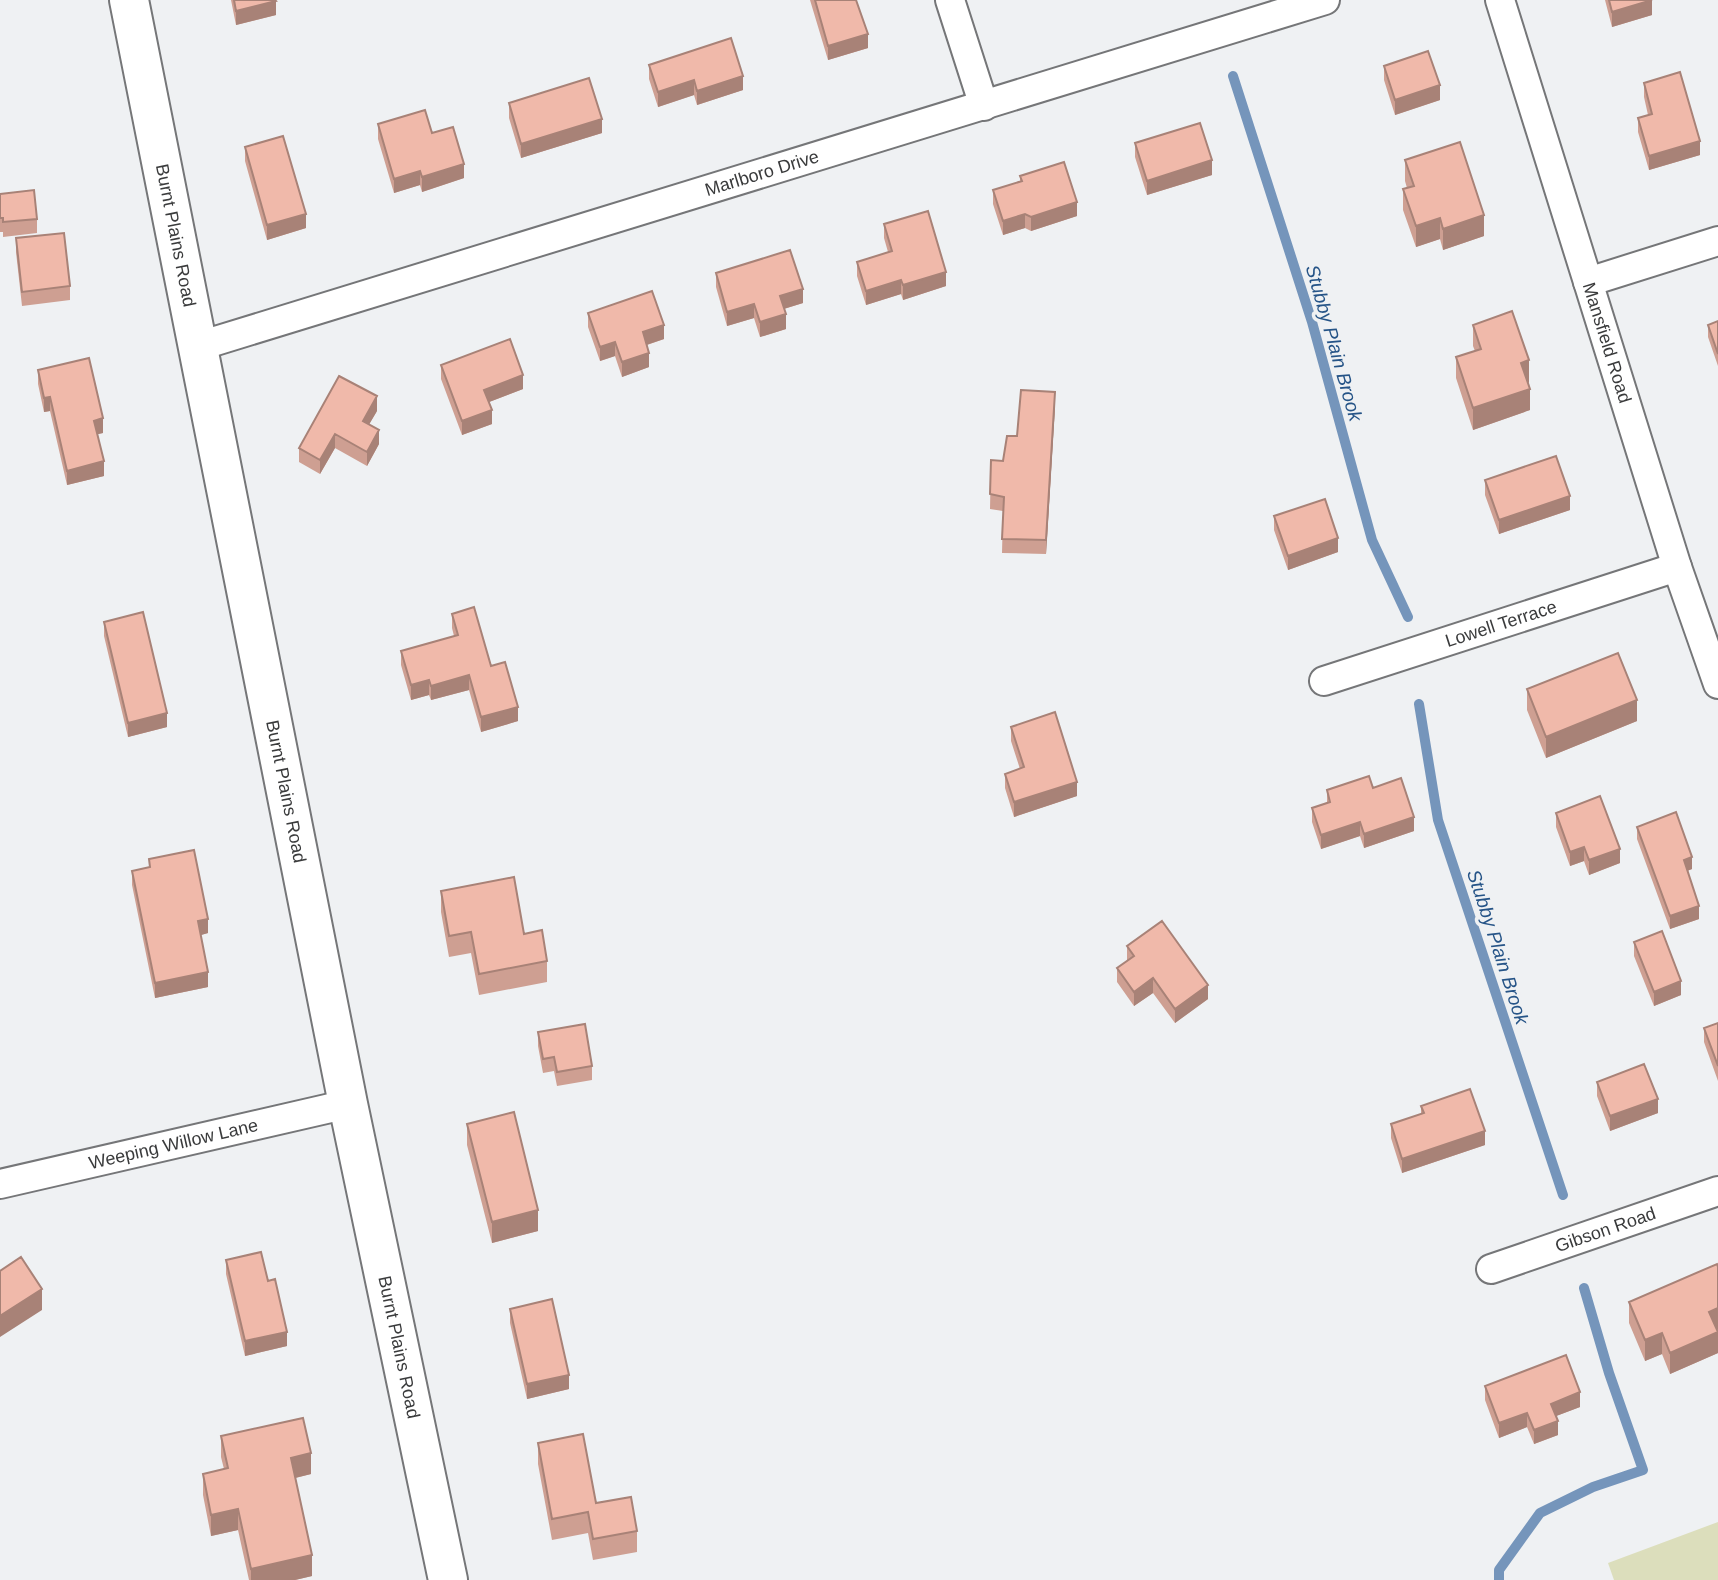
<svg xmlns="http://www.w3.org/2000/svg" width="1718" height="1580" viewBox="0 0 1718 1580" font-family="Arial,sans-serif">
  <style>
    .green { fill: #dcdebc }
    .lines { fill: none; stroke-linecap: round; stroke-linejoin: round }
    .stream { stroke: #7595bb; stroke-width: 10 }
    .minor-casing { stroke: #757678; stroke-width: 32 }
    .secondary-casing { stroke: #757678; stroke-width: 42 }
    .minor { stroke: #fff; stroke-width: 28 }
    .secondary { stroke: #fff; stroke-width: 38 }
    .wall { fill: #ce9f92 }
    .shaded-wall { fill: #a88277 }
    .building { fill: #f0b9aa; stroke: #a88277; stroke-width: 2 }
    .labels { text-anchor: middle; dominant-baseline: central; stroke-width: 7; stroke-linejoin: round; paint-order: stroke }
    .street-label { font-size: 18px; fill: #3a3b3c; stroke: #eff1f3 }
    .water-label { font-size: 19px; font-style: italic; fill: #265487; stroke: #eff1f3 }
  </style>
  <rect width="100%" height="100%" fill="#eff1f3"/>
  <path class="green" d="M 1718,1522 L 1718,1580 L 1614,1580 L 1608,1563 Z"/>
  <g class="lines">
    <path class="stream" d="M 1233,76 L 1312,322 L 1372,540 L 1408,617
      M 1419,704 L 1438,820 L 1563,1195
      M 1499,1580 L 1499,1570 L 1540,1513 L 1593,1487 L 1643,1470 L 1609,1373 L 1584,1288"/>
    <g class="minor-casing">
      <g id="minor">
        <path d="M 950,0 L 984,106"/>
        <path id="s1" d="M 1500,0 L 1677,567 L 1718,684"/>
        <path d="M 1588,282 L 1718,241"/>
        <path id="s2" d="M 196,347 L 1325,0"/>
        <path id="s3" d="M 1324,681 L 1677,567"/>
        <path id="s4" d="M 0,1184 L 348,1104"/>
        <path id="s5" d="M 1491,1269 L 1718,1191"/>
      </g>
    </g>
    <g class="secondary-casing">
      <g id="secondary">
        <path id="s6" d="M 129,0 L 348,1104 L 448,1580"/>
      </g>
    </g>
    <use href="#minor" class="minor"/>
    <use href="#secondary" class="secondary"/>
  </g>
  <path class="wall" d="M 231,0 L 275,0 L 276,15 L 236,25 Z
    M 810,0 L 856,0 L 868,48 L 828,60 Z
    M 1605,0 L 1652,0 L 1652,15 L 1612,27 Z
    M 649,65 L 743,90 L 697,105 L 694,95 L 658,107 L 649,79 Z
    M 1384,66 L 1440,100 L 1395,115 L 1384,80 Z
    M 1644,83 L 1700,155 L 1649,170 L 1638,132 L 1638,118 L 1648,115 L 1644,97 Z
    M 509,103 L 602,133 L 521,158 L 509,118 Z
    M 378,124 L 432,133 L 464,178 L 422,192 L 420,185 L 394,193 L 378,139 Z
    M 1135,143 L 1212,175 L 1147,195 L 1135,157 Z
    M 245,147 L 306,228 L 267,240 L 245,161 Z
    M 1405,160 L 1484,236 L 1443,250 L 1440,239 L 1416,247 L 1403,210 L 1403,189 L 1407,188 L 1405,181 Z
    M 1020,176 L 1077,216 L 1031,231 L 1025,228 L 1003,235 L 993,204 L 993,190 L 1020,182 Z
    M 0,194 L 37,219 L 37,233 L 3,237 L 3,232 L 0,232 Z
    M 884,224 L 946,286 L 903,300 L 901,294 L 866,305 L 857,276 L 857,262 L 888,252 L 884,238 Z
    M 16,238 L 70,286 L 70,300 L 22,306 L 16,252 Z
    M 716,273 L 803,303 L 784,309 L 786,329 L 760,337 L 754,318 L 727,326 L 716,287 Z
    M 588,313 L 664,339 L 647,345 L 649,367 L 622,377 L 615,356 L 600,361 L 588,327 Z
    M 1718,321 L 1718,366 L 1708,337 L 1708,325 Z
    M 1473,325 L 1529,382 L 1530,410 L 1473,430 L 1456,378 L 1456,357 L 1475,351 L 1473,346 Z
    M 441,365 L 523,389 L 489,402 L 492,424 L 462,435 L 441,379 Z
    M 38,370 L 103,433 L 97,434 L 104,476 L 67,485 L 50,411 L 44,412 L 38,384 Z
    M 1055,406 L 1046,554 L 1002,553 L 1003,511 L 990,509 L 991,460 L 1003,461 L 1017,436 Z
    M 377,411 L 369,424 L 379,444 L 367,466 L 335,448 L 320,474 L 299,462 L 299,448 Z
    M 1485,480 L 1570,510 L 1499,534 L 1485,495 Z
    M 1274,516 L 1338,552 L 1288,570 L 1274,530 Z
    M 452,614 L 491,666 L 518,721 L 481,732 L 469,690 L 431,700 L 429,695 L 411,700 L 401,665 L 401,651 L 454,636 L 452,628 Z
    M 104,622 L 167,727 L 128,737 L 104,636 Z
    M 1527,689 L 1637,721 L 1546,758 L 1527,710 Z
    M 1011,727 L 1077,796 L 1014,817 L 1005,788 L 1005,774 L 1020,769 L 1011,741 Z
    M 1373,788 L 1414,831 L 1364,848 L 1360,836 L 1321,849 L 1312,822 L 1312,808 L 1327,803 L 1327,790 Z
    M 1556,813 L 1620,863 L 1589,875 L 1584,861 L 1570,866 L 1556,827 Z
    M 1637,827 L 1692,869 L 1687,871 L 1699,919 L 1670,929 L 1637,839 Z
    M 149,859 L 208,933 L 200,935 L 208,987 L 155,998 L 132,885 L 132,871 L 149,867 Z
    M 441,891 L 524,934 L 547,961 L 547,982 L 479,995 L 471,953 L 449,957 L 441,912 Z
    M 1634,942 L 1681,995 L 1654,1006 L 1634,956 Z
    M 1127,946 L 1208,999 L 1175,1023 L 1153,993 L 1134,1006 L 1117,982 L 1117,968 L 1127,961 Z
    M 1718,1023 L 1718,1081 L 1704,1042 L 1704,1028 Z
    M 538,1032 L 592,1066 L 592,1080 L 557,1086 L 554,1071 L 543,1073 L 538,1046 Z
    M 1597,1082 L 1658,1113 L 1610,1131 L 1597,1096 Z
    M 1421,1106 L 1485,1145 L 1402,1173 L 1391,1138 L 1391,1124 L 1421,1114 Z
    M 467,1124 L 538,1231 L 492,1243 L 467,1145 Z
    M 226,1260 L 268,1281 L 287,1346 L 245,1356 L 226,1274 Z
    M 1718,1267 L 1718,1329 L 1717,1330 L 1718,1353 L 1670,1374 L 1662,1354 L 1645,1361 L 1629,1323 L 1629,1302 Z
    M 510,1309 L 569,1389 L 527,1399 L 510,1323 Z
    M 1485,1386 L 1580,1407 L 1556,1416 L 1558,1435 L 1534,1444 L 1527,1427 L 1499,1438 L 1485,1400 Z
    M 221,1436 L 311,1474 L 295,1478 L 312,1576 L 295,1580 L 249,1580 L 238,1530 L 211,1536 L 203,1495 L 203,1474 L 224,1469 L 221,1457 Z
    M 538,1443 L 596,1503 L 637,1531 L 637,1552 L 593,1560 L 588,1533 L 552,1540 L 538,1464 Z"/>
  <path class="shaded-wall" d="M 1652,0 L 1652,15 L 1612,27 L 1612,12 Z
    M 276,1 L 276,15 L 236,25 L 236,11 Z
    M 868,34 L 868,48 L 828,60 L 828,46 Z
    M 743,76 L 743,90 L 697,105 L 697,91 Z
    M 694,80 L 694,95 L 658,107 L 658,92 Z
    M 1440,85 L 1440,100 L 1395,115 L 1395,100 Z
    M 602,119 L 602,133 L 521,158 L 521,144 Z
    M 1700,141 L 1700,155 L 1649,170 L 1649,156 Z
    M 1212,160 L 1212,175 L 1147,195 L 1147,181 Z
    M 464,164 L 464,178 L 422,192 L 422,177 Z
    M 420,171 L 420,185 L 394,193 L 394,179 Z
    M 1077,202 L 1077,216 L 1031,231 L 1031,217 Z
    M 306,214 L 306,228 L 267,240 L 267,225 Z
    M 1025,214 L 1025,228 L 1003,235 L 1003,221 Z
    M 1484,215 L 1484,236 L 1443,250 L 1443,229 Z
    M 1440,218 L 1440,239 L 1416,247 L 1416,226 Z
    M 946,272 L 946,286 L 903,300 L 903,285 Z
    M 901,280 L 901,294 L 866,305 L 866,291 Z
    M 803,289 L 803,303 L 780,310 L 780,296 Z
    M 754,304 L 754,318 L 727,326 L 727,312 Z
    M 786,314 L 786,329 L 760,337 L 760,322 Z
    M 664,325 L 664,339 L 643,346 L 643,332 Z
    M 615,342 L 615,356 L 600,361 L 600,347 Z
    M 649,353 L 649,367 L 622,377 L 622,362 Z
    M 1529,360 L 1529,382 L 1521,384 L 1521,363 Z
    M 523,375 L 523,389 L 484,404 L 484,390 Z
    M 1530,389 L 1530,410 L 1473,430 L 1473,408 Z
    M 1055,392 L 1055,406 L 1046,554 L 1046,540 Z
    M 377,396 L 377,411 L 363,435 L 363,421 Z
    M 50,397 L 50,411 L 44,412 L 44,398 Z
    M 492,410 L 492,424 L 462,435 L 462,421 Z
    M 103,418 L 103,433 L 94,435 L 94,421 Z
    M 379,430 L 379,444 L 367,466 L 367,452 Z
    M 335,434 L 335,448 L 320,474 L 320,460 Z
    M 104,461 L 104,476 L 67,485 L 67,471 Z
    M 1570,496 L 1570,510 L 1499,534 L 1499,520 Z
    M 1338,538 L 1338,552 L 1288,570 L 1288,556 Z
    M 469,675 L 469,690 L 431,700 L 431,686 Z
    M 429,680 L 429,695 L 411,700 L 411,685 Z
    M 1637,700 L 1637,721 L 1546,758 L 1546,737 Z
    M 518,707 L 518,721 L 481,732 L 481,717 Z
    M 167,713 L 167,727 L 128,737 L 128,723 Z
    M 1077,782 L 1077,796 L 1014,817 L 1014,802 Z
    M 1414,817 L 1414,831 L 1364,848 L 1364,834 Z
    M 1360,822 L 1360,836 L 1321,849 L 1321,835 Z
    M 1584,847 L 1584,861 L 1570,866 L 1570,852 Z
    M 1620,849 L 1620,863 L 1589,875 L 1589,860 Z
    M 1692,857 L 1692,869 L 1684,872 L 1684,860 Z
    M 1699,906 L 1699,919 L 1670,929 L 1670,916 Z
    M 208,919 L 208,933 L 198,936 L 198,921 Z
    M 208,972 L 208,987 L 155,998 L 155,983 Z
    M 1153,978 L 1153,993 L 1134,1006 L 1134,992 Z
    M 1681,981 L 1681,995 L 1654,1006 L 1654,992 Z
    M 1208,985 L 1208,999 L 1175,1023 L 1175,1009 Z
    M 1658,1099 L 1658,1113 L 1610,1131 L 1610,1116 Z
    M 1485,1131 L 1485,1145 L 1402,1173 L 1402,1159 Z
    M 538,1210 L 538,1231 L 492,1243 L 492,1222 Z
    M 42,1289 L 42,1310 L 0,1337 L 0,1316 Z
    M 1718,1308 L 1718,1329 L 1709,1333 L 1709,1312 Z
    M 287,1332 L 287,1346 L 245,1356 L 245,1341 Z
    M 1718,1332 L 1718,1353 L 1670,1374 L 1670,1353 Z
    M 1662,1333 L 1662,1354 L 1645,1361 L 1645,1340 Z
    M 569,1375 L 569,1389 L 527,1399 L 527,1384 Z
    M 1580,1392 L 1580,1407 L 1551,1418 L 1551,1404 Z
    M 1527,1413 L 1527,1427 L 1499,1438 L 1499,1423 Z
    M 1558,1421 L 1558,1435 L 1534,1444 L 1534,1430 Z
    M 311,1453 L 311,1474 L 291,1479 L 291,1458 Z
    M 238,1509 L 238,1530 L 211,1536 L 211,1515 Z
    M 312,1555 L 312,1576 L 295,1580 L 251,1580 L 251,1569 Z"/>
  <path class="building" d="M 234,0 L 275,0 L 276,1 L 236,11 Z
    M 815,0 L 856,0 L 868,34 L 828,46 Z
    M 1609,0 L 1652,0 L 1612,12 Z
    M 731,38 L 743,76 L 697,91 L 694,80 L 658,92 L 649,65 Z
    M 1428,51 L 1440,85 L 1395,100 L 1384,66 Z
    M 1680,72 L 1700,141 L 1649,156 L 1638,118 L 1652,114 L 1644,83 Z
    M 589,78 L 602,119 L 521,144 L 509,103 Z
    M 425,110 L 432,133 L 453,127 L 464,164 L 422,177 L 420,171 L 394,179 L 378,124 Z
    M 1200,123 L 1212,160 L 1147,181 L 1135,143 Z
    M 283,136 L 306,214 L 267,225 L 245,147 Z
    M 1460,142 L 1484,215 L 1443,229 L 1440,218 L 1416,226 L 1403,189 L 1414,186 L 1405,160 Z
    M 1064,162 L 1077,202 L 1031,217 L 1025,214 L 1003,221 L 993,190 L 1022,181 L 1020,176 Z
    M 34,190 L 37,219 L 3,222 L 3,218 L 0,218 L 0,194 Z
    M 928,211 L 946,272 L 903,285 L 901,280 L 866,291 L 857,262 L 892,251 L 884,224 Z
    M 64,233 L 70,286 L 22,292 L 16,238 Z
    M 790,250 L 803,289 L 780,296 L 786,314 L 760,322 L 754,304 L 727,312 L 716,273 Z
    M 652,291 L 664,325 L 643,332 L 649,353 L 622,362 L 615,342 L 600,347 L 588,313 Z
    M 1512,311 L 1529,360 L 1521,363 L 1530,389 L 1473,408 L 1456,357 L 1481,349 L 1473,325 Z
    M 1718,321 L 1718,354 L 1708,325 Z
    M 510,339 L 523,375 L 484,390 L 492,410 L 462,421 L 441,365 Z
    M 89,358 L 103,418 L 94,421 L 104,461 L 67,471 L 50,397 L 44,398 L 38,370 Z
    M 339,376 L 377,396 L 363,421 L 379,430 L 367,452 L 335,434 L 320,460 L 299,448 Z
    M 1021,390 L 1055,392 L 1046,540 L 1002,539 L 1004,497 L 990,494 L 991,460 L 1003,461 L 1007,436 L 1017,436 Z
    M 1556,456 L 1570,496 L 1499,520 L 1485,480 Z
    M 1325,499 L 1338,538 L 1288,556 L 1274,516 Z
    M 474,607 L 491,666 L 505,662 L 518,707 L 481,717 L 469,675 L 431,686 L 429,680 L 411,685 L 401,651 L 458,635 L 452,614 Z
    M 143,612 L 167,713 L 128,723 L 104,622 Z
    M 1618,653 L 1637,700 L 1546,737 L 1527,689 Z
    M 1055,712 L 1077,782 L 1014,802 L 1005,774 L 1024,767 L 1011,727 Z
    M 1369,776 L 1373,788 L 1401,778 L 1414,817 L 1364,834 L 1360,822 L 1321,835 L 1312,808 L 1330,802 L 1327,790 Z
    M 1600,796 L 1620,849 L 1589,860 L 1584,847 L 1570,852 L 1556,813 Z
    M 1676,812 L 1692,857 L 1684,860 L 1699,906 L 1670,916 L 1637,827 Z
    M 194,850 L 208,919 L 198,921 L 208,972 L 155,983 L 132,871 L 150,867 L 149,859 Z
    M 514,877 L 524,934 L 542,930 L 547,961 L 479,974 L 471,932 L 449,936 L 441,891 Z
    M 1162,921 L 1208,985 L 1175,1009 L 1153,978 L 1134,992 L 1117,968 L 1134,956 L 1127,946 Z
    M 1662,931 L 1681,981 L 1654,992 L 1634,942 Z
    M 1718,1023 L 1718,1066 L 1704,1028 Z
    M 585,1024 L 592,1066 L 557,1072 L 554,1057 L 543,1059 L 538,1032 Z
    M 1644,1064 L 1658,1099 L 1610,1116 L 1597,1082 Z
    M 1470,1089 L 1485,1131 L 1402,1159 L 1391,1124 L 1424,1113 L 1421,1106 Z
    M 514,1112 L 538,1210 L 492,1222 L 467,1124 Z
    M 261,1252 L 268,1281 L 275,1279 L 287,1332 L 245,1341 L 226,1260 Z
    M 21,1257 L 42,1289 L 0,1316 L 0,1271 Z
    M 1717,1264 L 1718,1267 L 1718,1308 L 1709,1312 L 1718,1332 L 1670,1353 L 1662,1333 L 1645,1340 L 1629,1302 Z
    M 552,1299 L 569,1375 L 527,1384 L 510,1309 Z
    M 1566,1355 L 1580,1392 L 1551,1404 L 1558,1421 L 1534,1430 L 1527,1413 L 1499,1423 L 1485,1386 Z
    M 303,1418 L 311,1453 L 291,1458 L 312,1555 L 251,1569 L 238,1509 L 211,1515 L 203,1474 L 228,1468 L 221,1436 Z
    M 583,1434 L 596,1503 L 631,1497 L 637,1531 L 593,1539 L 588,1512 L 552,1519 L 538,1443 Z"/>
  <g class="labels">
    <g class="street-label">
      <text stroke="none"><textPath href="#s2" startOffset="592">Marlboro Drive</textPath></text>
      <text stroke="none"><textPath href="#s6" startOffset="240">Burnt Plains Road</textPath></text>
      <text stroke="none"><textPath href="#s1" startOffset="359">Mansfield Road</textPath></text>
      <text stroke="none"><textPath href="#s3" startOffset="186">Lowell Terrace</textPath></text>
      <text stroke="none"><textPath href="#s6" startOffset="807">Burnt Plains Road</textPath></text>
      <text stroke="none"><textPath href="#s4" startOffset="178">Weeping Willow Lane</textPath></text>
      <text stroke="none"><textPath href="#s5" startOffset="121">Gibson Road</textPath></text>
      <text stroke="none"><textPath href="#s6" startOffset="1374">Burnt Plains Road</textPath></text>
    </g>
    <g class="water-label">
      <text transform="translate(1334 343) rotate(74)">Stubby Plain Brook</text>
      <text transform="translate(1498 947) rotate(72)">Stubby Plain Brook</text>
    </g>
  </g>
</svg>
